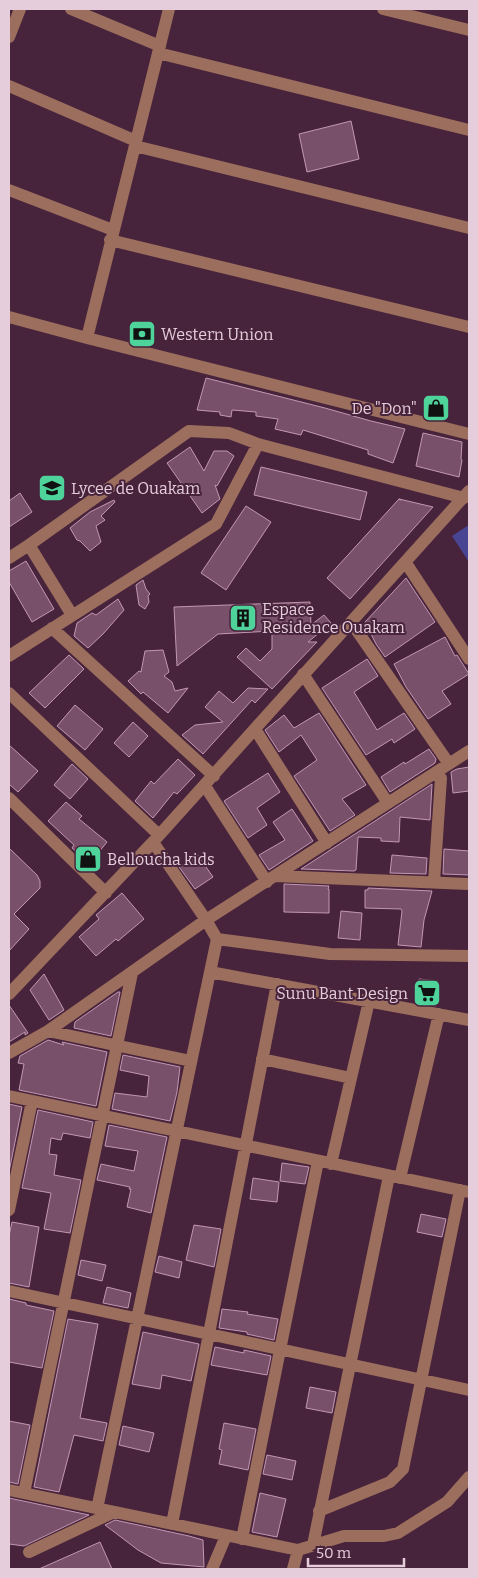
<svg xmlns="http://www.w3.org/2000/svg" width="478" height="1578" viewBox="0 0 478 1578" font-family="Bitter,serif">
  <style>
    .green { fill: #484593 }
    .building { fill: #785069; stroke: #c397b2 }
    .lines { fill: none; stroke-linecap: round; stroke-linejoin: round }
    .minor { stroke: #9c6e5d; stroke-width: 12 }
    .labels { text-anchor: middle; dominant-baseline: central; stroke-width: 4; stroke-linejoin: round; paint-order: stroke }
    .poi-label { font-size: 16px; fill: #e5cddb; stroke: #48243c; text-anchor: start }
  </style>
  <rect width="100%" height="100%" fill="#48243c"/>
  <path class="green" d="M 469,525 L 469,562 L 452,536 Z"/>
  <path class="building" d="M 351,121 L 359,159 L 307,172 L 299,134 Z
    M 206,378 L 325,408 L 371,421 L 405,429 L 393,463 L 368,454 L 368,450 L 303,430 L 301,435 L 275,429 L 278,419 L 256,416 L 256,412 L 232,410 L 231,417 L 220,415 L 220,412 L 197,410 Z
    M 423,433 L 462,442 L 461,459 L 462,460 L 459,477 L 416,466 Z
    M 190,447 L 204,471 L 214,451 L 227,451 L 234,456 L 217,486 L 215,485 L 220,499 L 202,513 L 167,463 Z
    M 261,467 L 367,492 L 360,520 L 254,495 Z
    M 20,493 L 32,512 L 9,527 L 9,501 Z
    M 399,499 L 433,507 L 350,599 L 327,578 L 399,499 L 401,500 Z
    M 114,500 L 115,502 L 101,516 L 105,520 L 96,526 L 101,542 L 90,551 L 80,541 L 77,540 L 70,528 L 90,512 Z
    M 246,506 L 271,522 L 226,590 L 201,573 Z
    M 26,561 L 54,609 L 32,622 L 9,582 L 9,571 Z
    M 406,578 L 435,622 L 385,657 L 376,644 L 365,622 Z
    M 143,580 L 146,589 L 150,594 L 148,596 L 149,602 L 145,609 L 139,605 L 136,585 Z
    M 118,599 L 124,610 L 103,634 L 88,648 L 74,636 L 77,623 L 92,613 L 96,615 Z
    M 310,602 L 311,625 L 324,615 L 331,623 L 308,642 L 317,642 L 272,689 L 237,657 L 246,648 L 260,661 L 272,649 L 272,631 L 218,634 L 177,666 L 174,607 Z
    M 445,637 L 455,656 L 457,655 L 469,674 L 442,691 L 451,704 L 428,719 L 406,687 L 394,664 Z
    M 163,650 L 169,672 L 164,676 L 172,682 L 175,691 L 188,688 L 168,713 L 143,692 L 141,694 L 128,681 L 139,671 L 141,672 L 145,651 Z
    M 69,655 L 84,669 L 45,708 L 29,693 Z
    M 367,659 L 378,676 L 354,692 L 377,730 L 404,713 L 415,729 L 394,743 L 392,739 L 366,755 L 322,688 Z
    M 248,688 L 268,689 L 255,703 L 252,700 L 203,754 L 182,735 L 195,725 L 223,722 L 205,707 L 219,691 L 233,703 Z
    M 75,705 L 103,729 L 85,750 L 57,726 Z
    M 319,713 L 366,785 L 342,799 L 355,815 L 330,831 L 294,776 L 317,760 L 301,735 L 279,752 L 265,730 L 284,715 L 294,728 Z
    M 133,722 L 148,736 L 129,757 L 114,743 Z
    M 9,745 L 38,771 L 18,792 L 9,784 Z
    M 429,749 L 436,759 L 435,763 L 390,792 L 381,777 L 404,762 L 405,764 Z
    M 178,759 L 195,775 L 177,794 L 174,792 L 153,818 L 135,801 L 151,781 L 154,784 Z
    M 72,764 L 88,779 L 70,799 L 54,785 Z
    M 469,767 L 469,791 L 453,793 L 451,772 L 457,769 Z
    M 268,773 L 280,792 L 257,808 L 267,825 L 248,838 L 224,801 Z
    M 432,784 L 430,820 L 400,817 L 399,842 L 381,841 L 381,838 L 358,837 L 356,870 L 354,871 L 301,869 Z
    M 66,802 L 82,816 L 79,819 L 107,842 L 90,863 L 72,848 L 74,845 L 48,821 Z
    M 292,809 L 313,841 L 269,870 L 259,855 L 285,840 L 273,822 Z
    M 9,848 L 37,875 L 40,881 L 40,888 L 14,914 L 29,929 L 9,951 Z
    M 444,849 L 469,851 L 469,875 L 443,874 Z
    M 197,854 L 213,877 L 195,889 L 179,867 Z
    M 392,855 L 427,858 L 426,874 L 390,873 Z
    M 284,884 L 329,886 L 328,889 L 329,889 L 329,913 L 284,912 Z
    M 368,888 L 432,891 L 424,920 L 421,947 L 398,945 L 402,911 L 401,909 L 365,908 L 365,890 L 368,890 Z
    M 122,893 L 144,919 L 118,941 L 116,939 L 96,956 L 79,937 L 99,919 L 96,915 Z
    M 341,911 L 362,913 L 360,940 L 338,938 Z
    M 44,974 L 64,1010 L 49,1020 L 30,990 Z
    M 419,979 L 438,981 L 436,1006 L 417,1002 Z
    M 118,992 L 120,992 L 111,1036 L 74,1028 L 75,1022 Z
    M 9,1005 L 28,1033 L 25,1035 L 25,1032 L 9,1042 Z
    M 48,1040 L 64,1045 L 62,1042 L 107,1052 L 96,1106 L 19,1090 L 24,1064 L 18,1063 L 20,1056 Z
    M 123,1055 L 180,1067 L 177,1092 L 170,1121 L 112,1109 L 115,1093 L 147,1097 L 149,1076 L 120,1070 Z
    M 9,1104 L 22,1107 L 9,1172 Z
    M 38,1110 L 93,1122 L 90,1138 L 63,1133 L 61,1140 L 51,1138 L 49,1154 L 57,1155 L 54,1175 L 81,1180 L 70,1233 L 44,1229 L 51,1193 L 22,1188 Z
    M 109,1125 L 167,1137 L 151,1213 L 127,1207 L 131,1189 L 129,1189 L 130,1187 L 97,1180 L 101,1164 L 134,1171 L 138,1151 L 105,1146 Z
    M 282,1163 L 309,1167 L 305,1184 L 280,1181 Z
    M 253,1178 L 279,1182 L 277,1202 L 250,1199 Z
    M 421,1214 L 446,1219 L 442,1237 L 417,1232 Z
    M 12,1222 L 39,1227 L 29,1287 L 9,1283 L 9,1236 Z
    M 194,1225 L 221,1229 L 214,1267 L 186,1260 Z
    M 159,1256 L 182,1262 L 179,1278 L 155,1272 Z
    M 81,1260 L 106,1265 L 102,1281 L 78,1275 Z
    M 107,1287 L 131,1293 L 128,1308 L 103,1303 Z
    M 9,1299 L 26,1303 L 26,1305 L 54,1311 L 42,1368 L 9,1362 Z
    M 222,1309 L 248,1312 L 247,1314 L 278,1319 L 274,1340 L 247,1334 L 247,1332 L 219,1328 Z
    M 68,1319 L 98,1324 L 80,1418 L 107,1423 L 103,1441 L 74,1435 L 59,1492 L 34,1487 Z
    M 143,1332 L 199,1344 L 191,1381 L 162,1375 L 160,1389 L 132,1384 Z
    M 215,1347 L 244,1353 L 244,1350 L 271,1356 L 267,1375 L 211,1365 Z
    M 310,1387 L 336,1392 L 332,1413 L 306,1408 Z
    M 9,1421 L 30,1425 L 18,1484 L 9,1482 Z
    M 224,1423 L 256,1429 L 248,1470 L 219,1464 L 222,1450 L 219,1449 Z
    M 123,1426 L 154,1433 L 149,1452 L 119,1445 Z
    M 267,1455 L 296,1461 L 292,1480 L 263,1474 Z
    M 260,1493 L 286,1499 L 277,1537 L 252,1532 Z
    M 9,1498 L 89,1515 L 24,1546 L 9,1544 Z
    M 115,1520 L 189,1536 L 203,1540 L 204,1567 L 161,1563 L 138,1550 L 105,1525 Z
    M 100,1542 L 112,1569 L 39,1569 Z"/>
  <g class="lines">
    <path class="minor" d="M 71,9 L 160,46
      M 383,9 L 469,30
      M 9,37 L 20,9
      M 158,53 L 469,130
      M 9,86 L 136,141
      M 135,146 L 469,228
      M 9,190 L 113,230
      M 110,240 L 469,327
      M 9,317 L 87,338 L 469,434
      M 87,338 L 169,9
      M 29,545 L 72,615
      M 9,558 L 29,545 L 189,431 L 229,433 L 258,444 L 464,498
      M 406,563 L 469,659
      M 351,622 L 449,764
      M 52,628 L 214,776
      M 9,656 L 216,524 L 258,444
      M 303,674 L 388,803
      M 9,693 L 159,835
      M 255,729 L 327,843
      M 205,786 L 267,882
      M 9,798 L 106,893
      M 275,876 L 469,884
      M 434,882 L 441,778 L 436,772
      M 217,939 L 330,954 L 469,956
      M 210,972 L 469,1020
      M 9,994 L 153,842 L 469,491
      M 48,1031 L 191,1061
      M 9,1053 L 48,1031 L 206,920 L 469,751
      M 262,1059 L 351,1078
      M 9,1096 L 469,1192
      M 331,1164 L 369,1001
      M 400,1178 L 439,1014
      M 9,1210 L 32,1101
      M 9,1291 L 469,1390
      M 9,1490 L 298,1550 L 344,1536 L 384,1536 L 398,1533 L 447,1502 L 469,1477
      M 24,1493 L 132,973
      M 97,1509 L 217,939 L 206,920 L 153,842
      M 319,1511 L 390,1482 L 403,1469 L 460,1190
      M 172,1524 L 277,984
      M 242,1539 L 318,1161
      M 313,1545 L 389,1176
      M 29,1552 L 114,1512
      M 212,1569 L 226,1536
      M 293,1569 L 298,1550"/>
  </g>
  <defs>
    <g id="bank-square" transform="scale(1.4375)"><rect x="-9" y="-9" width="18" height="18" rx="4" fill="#4ed39a" stroke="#48243c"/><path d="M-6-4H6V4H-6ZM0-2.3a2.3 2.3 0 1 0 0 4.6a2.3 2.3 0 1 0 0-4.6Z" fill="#111"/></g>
    <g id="shop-square" transform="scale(1.4375)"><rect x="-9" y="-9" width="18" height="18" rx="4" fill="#4ed39a" stroke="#48243c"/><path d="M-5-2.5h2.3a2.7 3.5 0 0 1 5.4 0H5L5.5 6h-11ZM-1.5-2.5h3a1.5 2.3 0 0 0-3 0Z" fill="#111"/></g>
    <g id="school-square" transform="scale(1.4375)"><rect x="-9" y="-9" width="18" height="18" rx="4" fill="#4ed39a" stroke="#48243c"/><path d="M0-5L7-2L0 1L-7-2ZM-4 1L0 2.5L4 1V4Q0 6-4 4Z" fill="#111"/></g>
    <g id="building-square" transform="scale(1.4375)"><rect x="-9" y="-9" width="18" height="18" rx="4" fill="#4ed39a" stroke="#48243c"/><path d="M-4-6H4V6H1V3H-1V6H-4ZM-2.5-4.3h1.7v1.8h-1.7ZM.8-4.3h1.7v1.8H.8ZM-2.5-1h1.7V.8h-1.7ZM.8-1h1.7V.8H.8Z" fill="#111"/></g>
    <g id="supermarket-square" transform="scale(1.4375)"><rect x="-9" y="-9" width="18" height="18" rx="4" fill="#4ed39a" stroke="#48243c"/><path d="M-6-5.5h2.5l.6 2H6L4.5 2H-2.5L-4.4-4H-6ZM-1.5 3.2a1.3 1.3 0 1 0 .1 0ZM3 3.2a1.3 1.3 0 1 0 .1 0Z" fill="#111"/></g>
  </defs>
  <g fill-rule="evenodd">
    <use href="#bank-square" x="142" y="334"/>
    <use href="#shop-square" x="436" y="408"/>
    <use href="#school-square" x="52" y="488"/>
    <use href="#building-square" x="243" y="618"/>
    <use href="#shop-square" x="88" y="859"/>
    <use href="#supermarket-square" x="427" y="993"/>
  </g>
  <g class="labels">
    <g class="poi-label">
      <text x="161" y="334">Western Union</text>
      <text x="417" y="408" text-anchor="end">De "Don"</text>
      <text x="71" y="488">Lycee de Ouakam</text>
      <text x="262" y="609">Espace<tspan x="262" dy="18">Residence Ouakam</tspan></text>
      <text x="107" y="859">Belloucha kids</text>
      <text x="408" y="993" text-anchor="end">Sunu Bant Design</text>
    </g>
  </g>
  <rect width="478" height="1578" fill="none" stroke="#e5cddb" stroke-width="20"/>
  <path d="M308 1558v8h96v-8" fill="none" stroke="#e5cddb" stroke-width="2.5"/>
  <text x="316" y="1558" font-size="15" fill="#e5cddb" stroke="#48243c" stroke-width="4" paint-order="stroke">50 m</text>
</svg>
